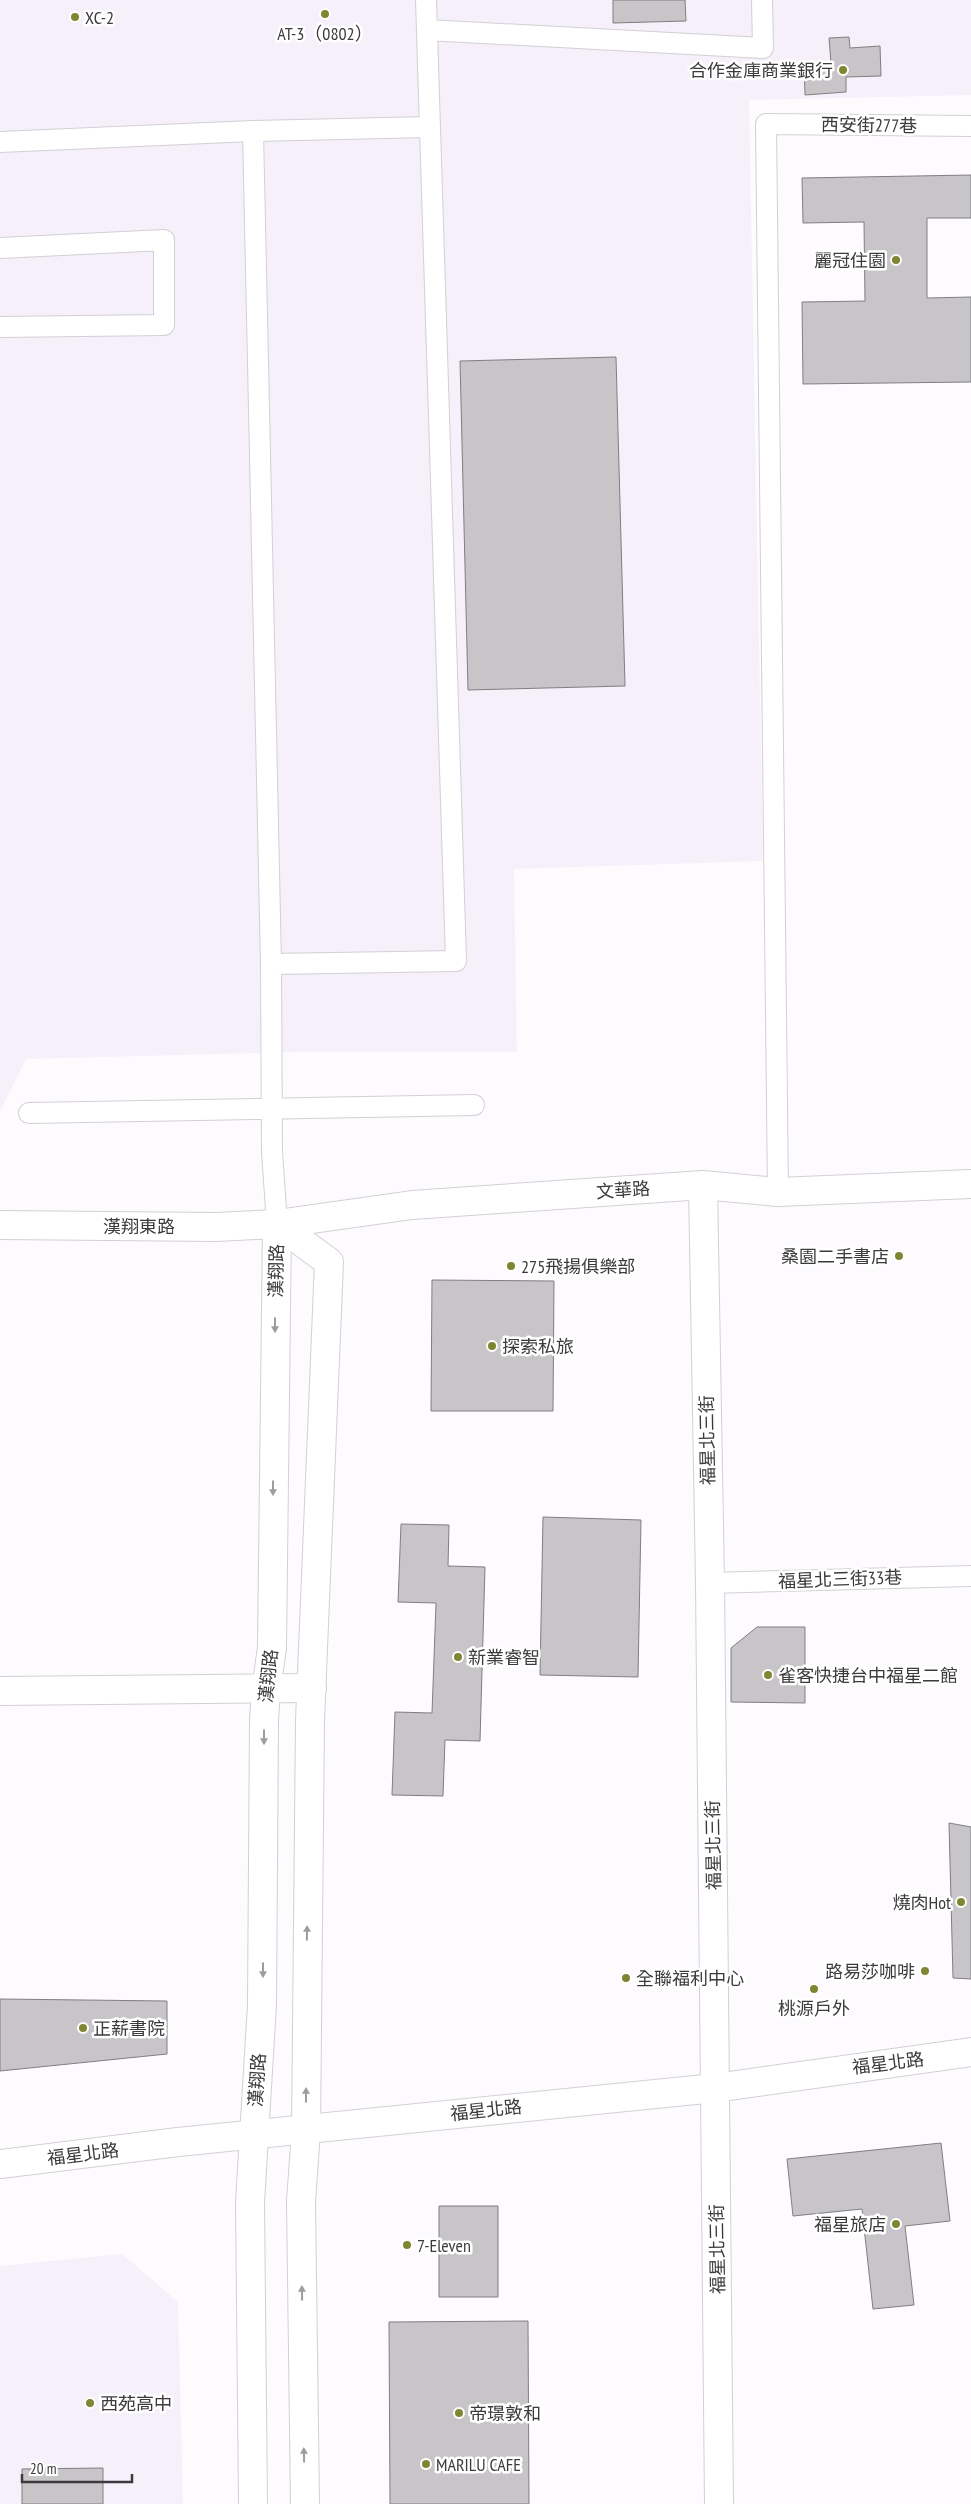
<svg xmlns="http://www.w3.org/2000/svg" width="971" height="2504" viewBox="0 0 971 2504" font-family="'PT Sans Narrow','Noto Sans TC',sans-serif">
  <style>
    .built { fill: #f6f0fb }
    .building { fill: #c7c5c8; stroke: #7f7e81 }
    .lines { fill: none; stroke-linecap: round; stroke-linejoin: round }
    .lane-casing { stroke: #d2d0d4; stroke-width: 22 }
    .street-casing { stroke: #d2d0d4; stroke-width: 30 }
    .secondary-casing { stroke: #d2d0d4; stroke-width: 30 }
    .lane { stroke: #fff; stroke-width: 20 }
    .street { stroke: #fff; stroke-width: 28 }
    .secondary { stroke: #fff; stroke-width: 28 }
    .oneway { fill: #9d9c9e }
    .poi-dot { fill: #7f8632; stroke: #fff; stroke-width: 2 }
    .labels { text-anchor: middle; dominant-baseline: central; stroke-width: 5; stroke-linejoin: round; paint-order: stroke }
    .poi-label { font-size: 18px; fill: #3b3a3c; stroke: #fff; text-anchor: start }
    .street-label { font-size: 18px; fill: #3b3a3c; stroke: #fff }
  </style>
  <rect width="100%" height="100%" fill="#fdfbfe"/>
  <path class="built" d="M 0,0 L 971,0 L 971,95 L 749,100 L 763,861 L 514,869 L 517,1052 L 299,1052 L 26,1059 L 0,1111 Z
    M 122,2254 L 178,2302 L 183,2504 L 0,2504 L 0,2266 Z"/>
  <path class="building" d="M 613,0 L 685,0 L 686,21 L 613,23 Z
    M 849,37 L 850,48 L 880,46 L 881,76 L 846,77 L 846,92 L 805,95 L 804,64 L 831,63 L 829,38 Z
    M 971,175 L 971,218 L 927,218 L 927,298 L 971,297 L 971,382 L 803,384 L 802,302 L 865,301 L 864,222 L 803,223 L 802,178 Z
    M 616,357 L 625,686 L 468,690 L 460,361 Z
    M 432,1280 L 554,1281 L 553,1411 L 431,1411 Z
    M 543,1517 L 641,1520 L 638,1677 L 540,1675 Z
    M 401,1524 L 449,1525 L 448,1566 L 485,1567 L 480,1741 L 445,1740 L 443,1796 L 392,1795 L 395,1712 L 432,1713 L 436,1603 L 398,1602 Z
    M 757,1627 L 805,1627 L 805,1703 L 731,1702 L 731,1648 Z
    M 949,1823 L 971,1827 L 971,1979 L 953,1978 Z
    M 0,1999 L 167,2001 L 167,2054 L 0,2071 Z
    M 941,2143 L 950,2221 L 905,2226 L 914,2305 L 873,2309 L 862,2209 L 793,2216 L 787,2159 Z
    M 439,2206 L 498,2206 L 498,2297 L 439,2297 Z
    M 528,2321 L 529,2504 L 390,2504 L 389,2322 Z
    M 103,2468 L 103,2504 L 22,2504 L 22,2469 Z"/>
  <g class="lines">
    <g class="lane-casing">
      <path id="lane" d="M 427,30 L 763,48 L 762,0
        M 253,131 L 271,964 L 272,1152 L 277,1224
        M 0,142 L 253,131 L 429,127
        M 0,248 L 164,240 L 164,325 L 0,327
        M 271,964 L 456,961 L 426,0
        M 29,1113 L 474,1105
        M 778,1192 L 766,124 L 971,126
        M 710,1583 L 971,1576"/>
    </g>
    <g class="street-casing">
      <path id="street" d="M 703,1185 L 710,1583 L 719,2504
        M 0,1225 L 216,1227 L 277,1224 L 412,1205 L 703,1185 L 778,1192 L 971,1184
        M 0,1691 L 312,1688
        M 0,2164 L 178,2142 L 715,2088 L 971,2052"/>
    </g>
    <g class="secondary-casing">
      <path id="secondary" d="M 277,1224 L 329,1262 L 310,1721 L 306,2131 L 301,2201 L 305,2504
        M 253,2504 L 250,2202 L 262,2005 L 264,1720 L 266,1689 L 272,1648 L 277,1224"/>
    </g>
    <use href="#lane" class="lane"/>
    <use href="#street" class="street"/>
    <use href="#secondary" class="secondary"/>
  </g>
  <defs><path id="oneway-solid" d="M-6-.8H1V-3.2L6.5 0L1 3.2V.8H-6Z" transform="scale(1.25)"/></defs>
  <g class="oneway">
    <use href="#oneway-solid" transform="translate(275 1325) rotate(90)"/>
    <use href="#oneway-solid" transform="translate(273 1488) rotate(90)"/>
    <use href="#oneway-solid" transform="translate(264 1737) rotate(90)"/>
    <use href="#oneway-solid" transform="translate(307 1933) rotate(-89)"/>
    <use href="#oneway-solid" transform="translate(263 1970) rotate(90)"/>
    <use href="#oneway-solid" transform="translate(306 2095) rotate(-90)"/>
    <use href="#oneway-solid" transform="translate(302 2293) rotate(-91)"/>
    <use href="#oneway-solid" transform="translate(304 2455) rotate(-91)"/>
  </g>
  <g class="poi-dot">
    <circle cx="325" cy="14" r="5"/>
    <circle cx="75" cy="17" r="5"/>
    <circle cx="843" cy="70" r="5"/>
    <circle cx="896" cy="260" r="5"/>
    <circle cx="899" cy="1256" r="5"/>
    <circle cx="511" cy="1266" r="5"/>
    <circle cx="492" cy="1346" r="5"/>
    <circle cx="458" cy="1657" r="5"/>
    <circle cx="768" cy="1675" r="5"/>
    <circle cx="961" cy="1902" r="5"/>
    <circle cx="925" cy="1971" r="5"/>
    <circle cx="626" cy="1978" r="5"/>
    <circle cx="814" cy="1989" r="5"/>
    <circle cx="83" cy="2028" r="5"/>
    <circle cx="896" cy="2224" r="5"/>
    <circle cx="407" cy="2245" r="5"/>
    <circle cx="90" cy="2403" r="5"/>
    <circle cx="459" cy="2413" r="5"/>
    <circle cx="426" cy="2464" r="5"/>
  </g>
  <g class="labels">
    <g class="poi-label">
      <text x="85" y="17">XC-2</text>
      <text x="325" y="33" text-anchor="middle">AT-3（0802）</text>
      <text x="833" y="70" text-anchor="end">合作金庫商業銀行</text>
      <text x="886" y="260" text-anchor="end">麗冠住園</text>
      <text x="889" y="1256" text-anchor="end">桑園二手書店</text>
      <text x="521" y="1266">275飛揚俱樂部</text>
      <text x="502" y="1346">探索私旅</text>
      <text x="468" y="1657">新業睿智</text>
      <text x="778" y="1675">雀客快捷台中福星二館</text>
      <text x="951" y="1902" text-anchor="end">燒肉Hot</text>
      <text x="915" y="1971" text-anchor="end">路易莎咖啡</text>
      <text x="636" y="1978">全聯福利中心</text>
      <text x="814" y="2008" text-anchor="middle">桃源戶外</text>
      <text x="93" y="2028">正薪書院</text>
      <text x="886" y="2224" text-anchor="end">福星旅店</text>
      <text x="417" y="2245">7-Eleven</text>
      <text x="100" y="2403">西苑高中</text>
      <text x="469" y="2413">帝璟敦和</text>
      <text x="436" y="2464">MARILU CAFE</text>
    </g>
    <g class="street-label">
      <text transform="translate(869 125) rotate(1)">西安街277巷</text>
      <text transform="translate(623 1190) rotate(-4)">文華路</text>
      <text x="139" y="1226">漢翔東路</text>
      <text transform="translate(276 1271) rotate(-89)">漢翔路</text>
      <text transform="translate(707 1440) rotate(-91)">福星北三街</text>
      <text transform="translate(840 1579) rotate(-2)">福星北三街33巷</text>
      <text transform="translate(268 1676) rotate(-84)">漢翔路</text>
      <text transform="translate(713 1845) rotate(-91)">福星北三街</text>
      <text transform="translate(888 2063) rotate(-7)">福星北路</text>
      <text transform="translate(257 2080) rotate(-86)">漢翔路</text>
      <text transform="translate(486 2110) rotate(-6)">福星北路</text>
      <text transform="translate(83 2154) rotate(-7)">福星北路</text>
      <text transform="translate(717 2249) rotate(-91)">福星北三街</text>
    </g>
  </g>
  <path d="M22 2474v8h110v-8" fill="none" stroke="#3b3a3c" stroke-width="2.5"/>
  <text x="30" y="2474" font-size="15" fill="#3b3a3c" stroke="#ffffff" stroke-width="4" paint-order="stroke">20 m</text>
</svg>
